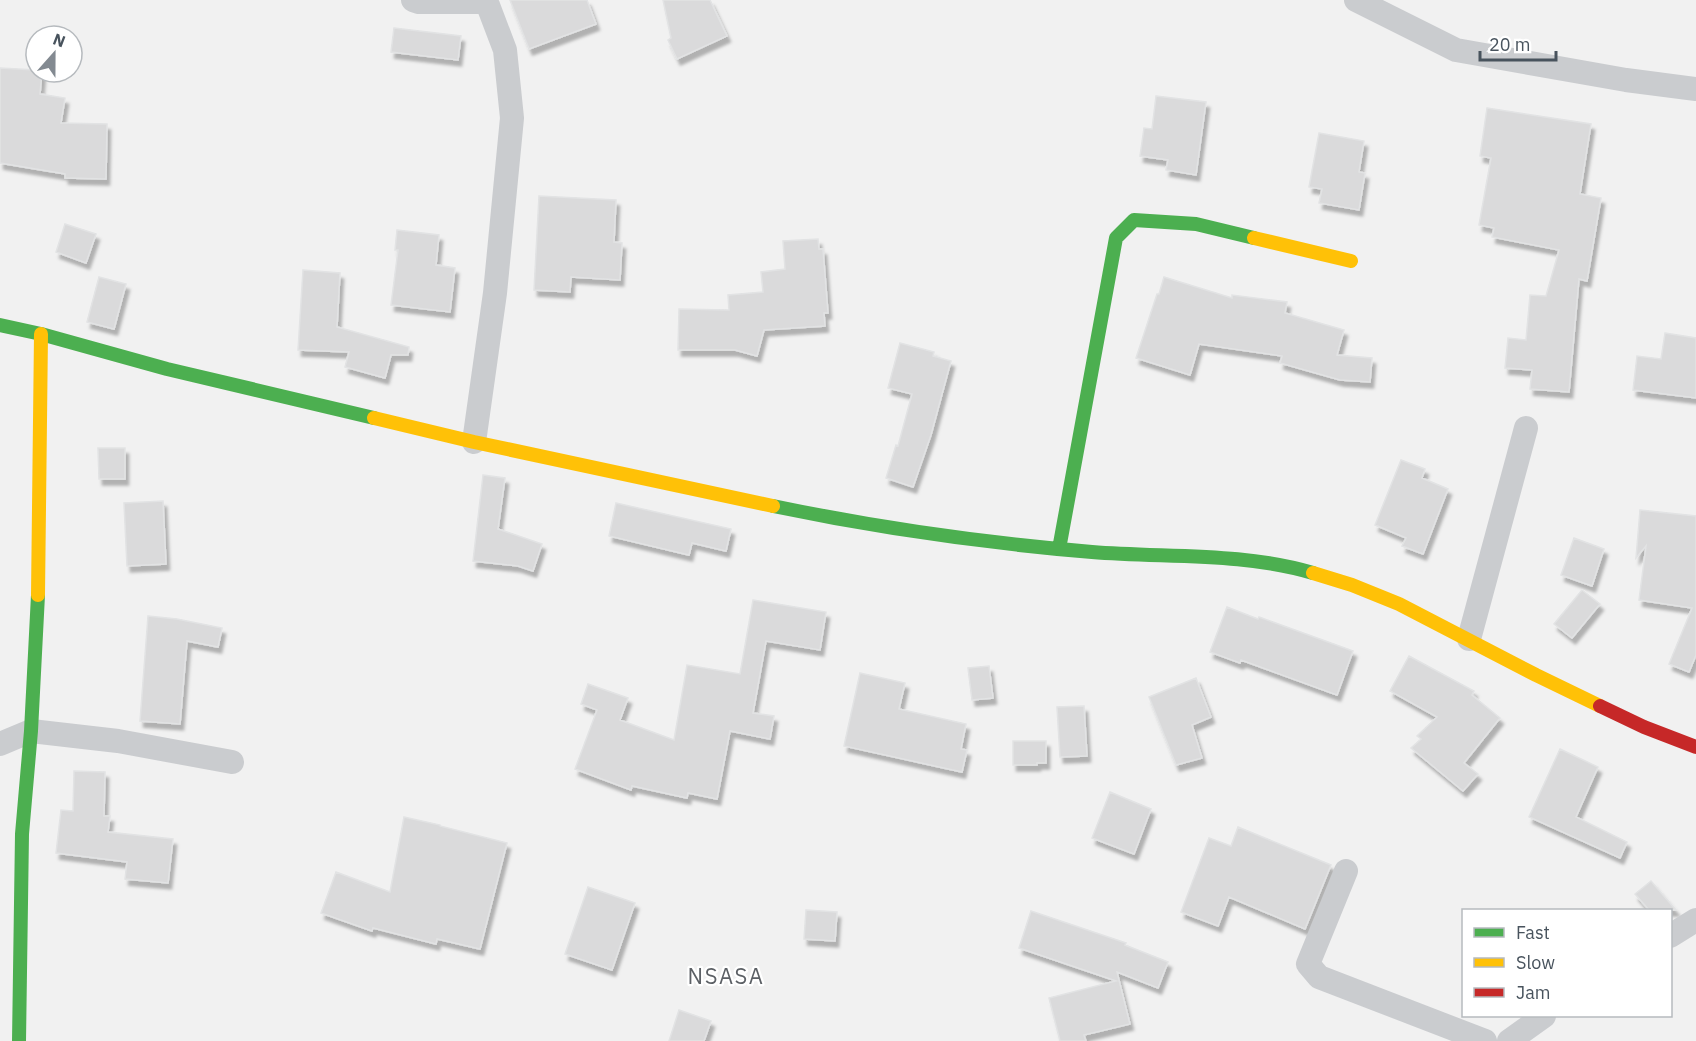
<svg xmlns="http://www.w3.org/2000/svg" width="1696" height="1041" viewBox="0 0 1696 1041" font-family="'IBM Plex Sans',sans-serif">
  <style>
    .building { fill: #dadadb; stroke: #e2e3e4; stroke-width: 1.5; filter: url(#shadow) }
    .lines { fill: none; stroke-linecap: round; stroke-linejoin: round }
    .street { stroke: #cacccf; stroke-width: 24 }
    .fast { stroke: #4caf50; stroke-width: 14 }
    .slow { stroke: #ffc107; stroke-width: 14 }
    .jam { stroke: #c62828; stroke-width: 14 }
    .labels { text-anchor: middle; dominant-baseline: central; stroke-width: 4.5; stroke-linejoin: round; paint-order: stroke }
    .quarter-label { font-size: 22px; letter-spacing: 1.5px; fill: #5c6065; stroke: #fff }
  </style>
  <defs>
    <filter id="shadow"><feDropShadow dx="3.5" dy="6" stdDeviation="1.5" flood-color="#0004"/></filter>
  </defs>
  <rect width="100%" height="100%" fill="#f1f1f1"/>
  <path class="building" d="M 510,0 L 587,0 L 596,24 L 529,49 Z
    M 663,0 L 710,0 L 727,36 L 677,59 L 668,40 L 671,38 Z
    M 394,28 L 461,36 L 458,60 L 391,52 Z
    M 0,68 L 36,70 L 36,72 L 42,72 L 40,94 L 65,98 L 61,123 L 107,124 L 106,179 L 65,178 L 65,174 L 0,163 Z
    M 1156,96 L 1206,102 L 1196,175 L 1166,170 L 1168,160 L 1140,156 L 1144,128 L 1152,129 Z
    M 1487,108 L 1591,124 L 1580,194 L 1601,198 L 1587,281 L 1579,279 L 1569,392 L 1530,389 L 1532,370 L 1505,368 L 1508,338 L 1526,340 L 1530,295 L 1546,296 L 1559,250 L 1492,237 L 1494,228 L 1479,225 L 1491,158 L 1480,156 Z
    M 1319,133 L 1364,141 L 1359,172 L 1365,173 L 1359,210 L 1319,203 L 1322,189 L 1309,187 Z
    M 539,196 L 616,200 L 614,242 L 622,243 L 620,280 L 571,277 L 570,292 L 534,290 Z
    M 65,224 L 96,234 L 86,263 L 56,252 Z
    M 397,230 L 439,235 L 436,265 L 455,268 L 450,312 L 391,305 L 398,250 L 395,250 Z
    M 818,239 L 819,249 L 823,249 L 828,313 L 824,313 L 825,326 L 764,330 L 757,356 L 735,350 L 678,350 L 679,309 L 729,310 L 728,295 L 763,292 L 761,272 L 785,269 L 783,241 Z
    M 303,270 L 340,273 L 337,327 L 409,347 L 408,355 L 391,355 L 385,378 L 345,367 L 349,352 L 298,350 Z
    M 99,277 L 126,284 L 114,329 L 87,322 Z
    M 1164,277 L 1232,298 L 1232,295 L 1287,302 L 1285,313 L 1344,330 L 1337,355 L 1372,358 L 1370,382 L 1340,380 L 1280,363 L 1282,356 L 1199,344 L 1190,375 L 1136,358 L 1157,294 L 1159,294 Z
    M 1665,333 L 1696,338 L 1696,398 L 1633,390 L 1637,356 L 1661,359 Z
    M 900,343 L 934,352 L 933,356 L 951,361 L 931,435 L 913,487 L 886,478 L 896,445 L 898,446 L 912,394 L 888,388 Z
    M 98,448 L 125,448 L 125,479 L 99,479 Z
    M 1401,460 L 1425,469 L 1422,478 L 1448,489 L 1423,554 L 1402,546 L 1406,538 L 1375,525 Z
    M 483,475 L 505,478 L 498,529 L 542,544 L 533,571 L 518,566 L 473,561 Z
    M 163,501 L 166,564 L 127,566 L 124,503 Z
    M 616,503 L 731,529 L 726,551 L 692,543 L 689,555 L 609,536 Z
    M 1640,510 L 1696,516 L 1696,655 L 1689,672 L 1669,664 L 1692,608 L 1639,600 L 1646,546 L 1636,558 Z
    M 1574,538 L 1604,549 L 1592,586 L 1561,575 Z
    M 1582,590 L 1600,604 L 1572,638 L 1554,624 Z
    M 753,600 L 826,612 L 820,650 L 766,641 L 753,713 L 774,716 L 770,739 L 730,731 L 717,799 L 688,793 L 687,798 L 632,786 L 631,790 L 575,769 L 597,710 L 581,704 L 588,684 L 628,698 L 620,720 L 674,740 L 687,665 L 740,674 Z
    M 1227,607 L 1258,619 L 1259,617 L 1353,651 L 1337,695 L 1241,660 L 1240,663 L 1210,652 Z
    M 148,616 L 177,619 L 222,628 L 218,647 L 187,641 L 180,724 L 140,721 Z
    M 1409,656 L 1474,691 L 1472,695 L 1500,718 L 1464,763 L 1478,774 L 1463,791 L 1411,748 L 1421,739 L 1417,736 L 1437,717 L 1390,691 Z
    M 989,666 L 993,698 L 972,700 L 968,668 Z
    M 860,673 L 905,683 L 899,709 L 966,724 L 961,749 L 967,750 L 962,772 L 844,746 Z
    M 1196,678 L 1211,717 L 1192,725 L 1202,758 L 1176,765 L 1149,697 Z
    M 1084,706 L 1087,756 L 1060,757 L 1057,707 Z
    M 1013,741 L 1046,741 L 1046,763 L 1037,763 L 1037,765 L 1013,765 Z
    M 1560,749 L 1598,767 L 1576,817 L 1627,842 L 1620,858 L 1529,817 Z
    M 74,771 L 105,772 L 104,816 L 110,816 L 108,832 L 173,839 L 168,883 L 125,879 L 127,862 L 56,853 L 61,810 L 73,811 Z
    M 1110,792 L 1151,809 L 1134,854 L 1092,838 Z
    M 404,817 L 440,825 L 440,826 L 507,843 L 480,949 L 437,939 L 436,944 L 373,928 L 372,931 L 321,913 L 336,872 L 390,892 Z
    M 1238,827 L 1331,865 L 1305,929 L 1229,897 L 1218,926 L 1181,912 L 1209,838 L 1231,846 Z
    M 1651,881 L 1676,910 L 1649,910 L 1635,894 Z
    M 588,887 L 635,903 L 612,970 L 565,954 Z
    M 806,910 L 837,912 L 835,941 L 804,939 Z
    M 1031,911 L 1126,943 L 1125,945 L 1168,962 L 1158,988 L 1117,972 L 1130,1024 L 1084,1035 L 1086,1041 L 1060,1041 L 1049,998 L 1116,981 L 1019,948 Z
    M 679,1010 L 711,1021 L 704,1041 L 669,1041 Z"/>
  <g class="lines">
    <path class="street" d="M 413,0 L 419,2 L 487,2
      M 1356,0 L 1456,50 L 1626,80 L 1696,89
      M 474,442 L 495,293 L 512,118 L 505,50 L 486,0
      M 1469,639 L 1526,428
      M 0,744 L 31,731 L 118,741 L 232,762
      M 1346,871 L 1308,964 L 1319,977 L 1485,1041
      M 1670,936 L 1696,920
      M 1509,1041 L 1544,1016"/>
    <path class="fast" d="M 0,325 L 41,334 L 167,369 L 374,418
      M 773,506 C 878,528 985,543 1092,552 C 1166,558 1242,552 1313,573
      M 1059,549 L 1116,238 L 1134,220 L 1196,224 L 1254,238
      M 19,1041 L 22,834 L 31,731 L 38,595"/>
    <path class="slow" d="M 1254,238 L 1351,261
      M 374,418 L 474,442 L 773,506
      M 1313,573 L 1352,585 L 1399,604 L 1536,675 L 1600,706
      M 38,595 L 41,334"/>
    <path class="jam" d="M 1600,706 L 1644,727 L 1696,747"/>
  </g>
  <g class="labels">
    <g class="quarter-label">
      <text x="726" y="975">NSASA</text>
    </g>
  </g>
  <rect x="1462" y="909" width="210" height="108" fill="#ffffff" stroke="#b6babe" stroke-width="1.5"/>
  <rect x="1474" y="928" width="30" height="9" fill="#4caf50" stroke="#b6babe" stroke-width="1.5"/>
  <text x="1516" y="939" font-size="18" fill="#48535d">Fast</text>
  <rect x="1474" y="958" width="30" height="9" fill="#ffc107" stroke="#b6babe" stroke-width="1.5"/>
  <text x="1516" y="969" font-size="18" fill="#48535d">Slow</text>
  <rect x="1474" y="988" width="30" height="9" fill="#c62828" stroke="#b6babe" stroke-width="1.5"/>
  <text x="1516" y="999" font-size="18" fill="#48535d">Jam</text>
  <g transform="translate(54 54) rotate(21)"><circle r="28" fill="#ffffff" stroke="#b6babe" stroke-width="1.5"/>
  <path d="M0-4.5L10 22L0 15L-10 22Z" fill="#838a91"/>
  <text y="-9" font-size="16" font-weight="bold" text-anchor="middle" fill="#48535d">N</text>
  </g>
  <path d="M1480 51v9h76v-9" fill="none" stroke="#48535d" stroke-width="3"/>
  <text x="1489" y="51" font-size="18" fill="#48535d" stroke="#ffffff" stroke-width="4.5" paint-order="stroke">20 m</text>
</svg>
